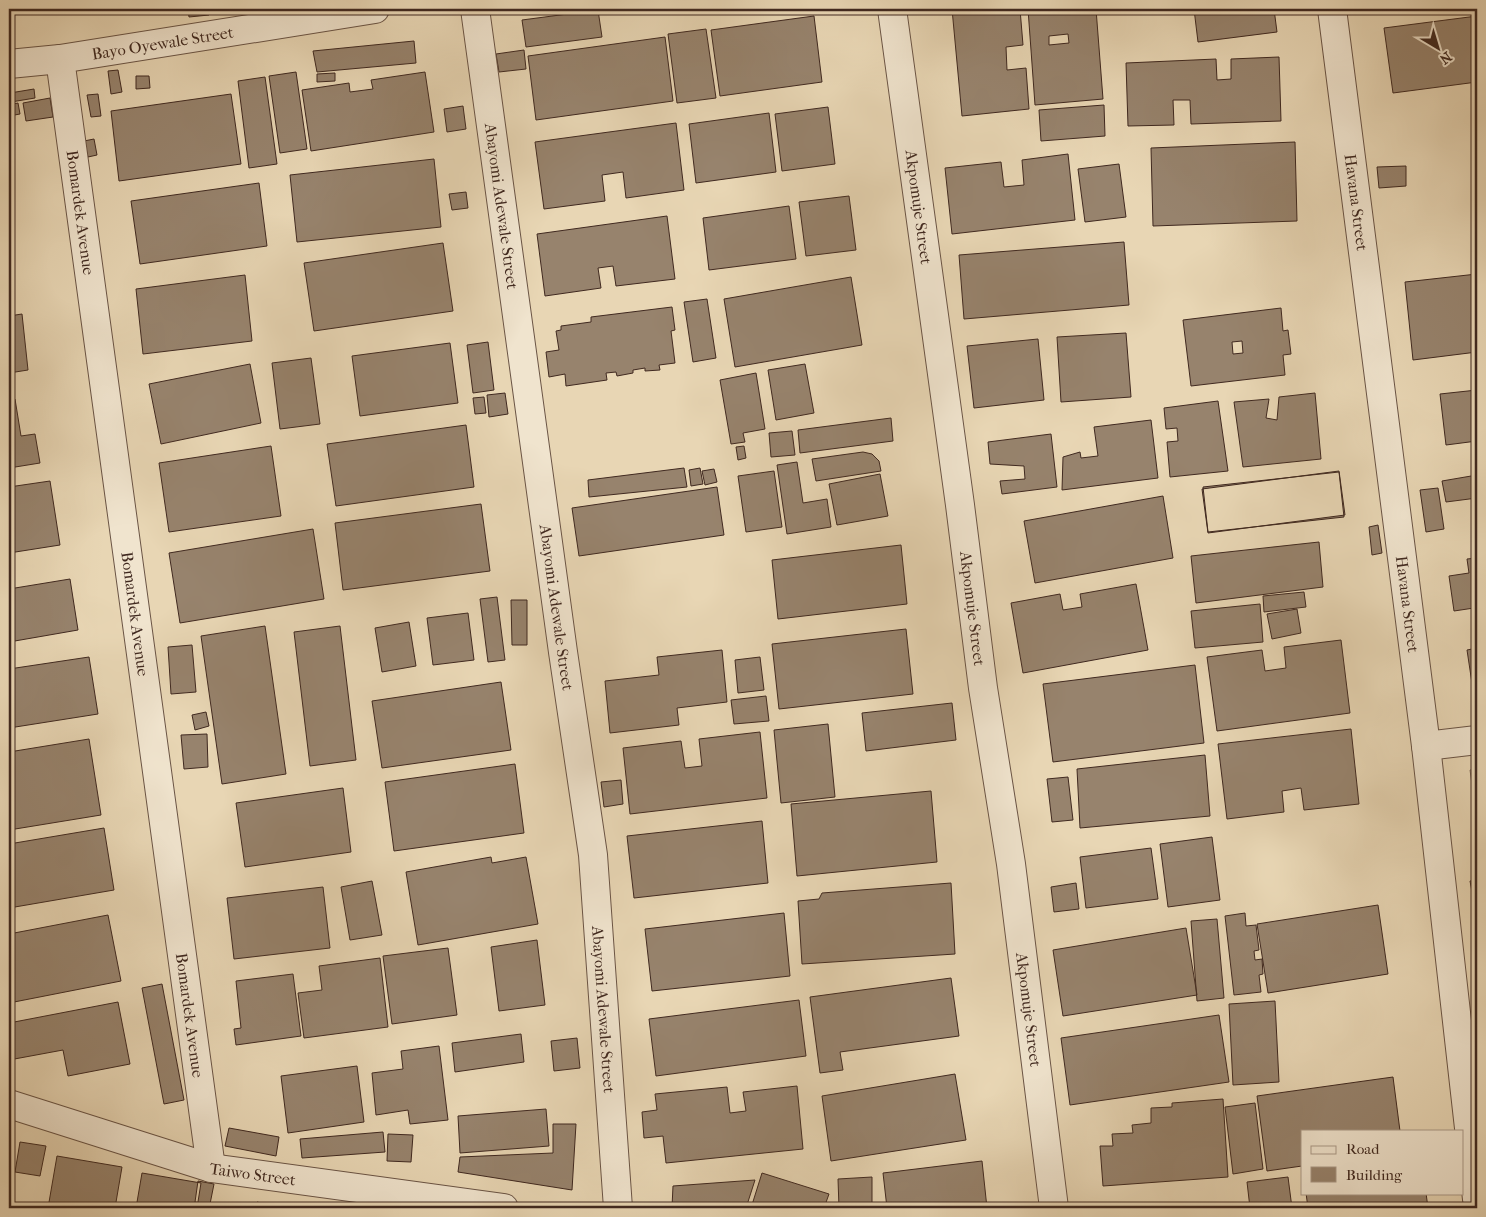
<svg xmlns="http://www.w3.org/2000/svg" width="1486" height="1217" viewBox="0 0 1486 1217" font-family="'IM FELL French Canon',serif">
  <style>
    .green { fill: #cbb99b; stroke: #86715e }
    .building { fill: #97836d; stroke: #402920; fill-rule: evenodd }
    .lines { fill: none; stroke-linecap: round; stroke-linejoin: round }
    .minor-casing { stroke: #6a5445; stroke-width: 30 }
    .minor { stroke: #f0e4ce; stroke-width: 28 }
    .labels { text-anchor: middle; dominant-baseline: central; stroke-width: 4.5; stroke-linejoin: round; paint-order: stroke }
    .street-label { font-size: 16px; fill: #402920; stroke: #f0e4ce }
  </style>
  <rect width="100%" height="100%" fill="#e8d6b4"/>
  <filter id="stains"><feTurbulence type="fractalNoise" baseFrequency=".004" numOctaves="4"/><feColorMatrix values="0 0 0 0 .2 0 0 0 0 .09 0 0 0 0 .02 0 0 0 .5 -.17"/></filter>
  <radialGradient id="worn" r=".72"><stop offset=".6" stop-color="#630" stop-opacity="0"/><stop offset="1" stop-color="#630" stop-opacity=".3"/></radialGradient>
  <path class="green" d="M 1477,769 L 1477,821 L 1470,770 Z"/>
  <path class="building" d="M 188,9 L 208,9 L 209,15 L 189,17 Z
    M 952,9 L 1020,9 L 1023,45 L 1006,47 L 1007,70 L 1026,68 L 1029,109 L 962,116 Z
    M 1028,9 L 1096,9 L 1103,99 L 1035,105 ZM 1068,34 L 1069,43 L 1049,45 L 1049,36 Z
    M 1194,9 L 1274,9 L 1277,32 L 1198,42 Z
    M 1366,9 L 1407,9 L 1367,14 Z
    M 598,10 L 602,37 L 526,47 L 522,20 Z
    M 814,16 L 822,82 L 720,96 L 711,30 Z
    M 1477,16 L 1477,82 L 1393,93 L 1384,28 Z
    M 706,29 L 716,98 L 677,103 L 668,34 Z
    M 665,37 L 673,101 L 536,120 L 528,56 Z
    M 414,41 L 416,63 L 317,72 L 313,51 Z
    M 524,50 L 526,69 L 499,72 L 496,54 Z
    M 1279,57 L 1281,121 L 1191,124 L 1190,100 L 1173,100 L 1174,125 L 1128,126 L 1126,63 L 1216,59 L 1217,80 L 1231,79 L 1231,59 Z
    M 118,70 L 122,92 L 111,94 L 108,71 Z
    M 296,72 L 307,149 L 280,153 L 269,76 Z
    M 425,72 L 434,132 L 311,151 L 302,90 L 349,83 L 350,92 L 373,89 L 371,80 Z
    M 335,73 L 335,81 L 317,82 L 317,74 Z
    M 136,76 L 149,76 L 150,88 L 136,89 Z
    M 265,77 L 277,164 L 249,168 L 238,81 Z
    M 34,89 L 35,98 L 11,102 L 10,93 Z
    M 98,94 L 101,116 L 91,117 L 87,95 Z
    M 231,94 L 241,164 L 119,181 L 111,111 Z
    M 50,98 L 53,117 L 26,121 L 23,103 Z
    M 18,103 L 20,114 L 9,116 L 9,105 Z
    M 1104,105 L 1105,136 L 1041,141 L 1039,110 Z
    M 463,106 L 466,129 L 447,132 L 444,109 Z
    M 828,107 L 835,164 L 782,171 L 775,114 Z
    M 769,113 L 776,172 L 696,183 L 689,124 Z
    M 676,123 L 684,190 L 626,198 L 623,172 L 602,175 L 605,201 L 544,209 L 535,142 Z
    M 94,139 L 97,155 L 88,157 L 84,141 Z
    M 1295,142 L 1297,221 L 1153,226 L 1151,148 Z
    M 1068,154 L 1075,220 L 952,234 L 945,168 L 1001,162 L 1004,187 L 1024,185 L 1022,160 Z
    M 434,159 L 441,227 L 297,242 L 290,175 Z
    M 1119,164 L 1126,217 L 1085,222 L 1078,169 Z
    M 1406,166 L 1406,186 L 1379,188 L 1377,167 Z
    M 9,177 L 13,204 L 9,205 Z
    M 259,183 L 267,246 L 140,264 L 131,201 Z
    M 466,192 L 468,208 L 452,210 L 449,194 Z
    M 849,196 L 856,250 L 806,256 L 799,202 Z
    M 789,206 L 796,259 L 709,270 L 703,218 Z
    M 667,216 L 675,279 L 616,286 L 613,266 L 598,268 L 601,288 L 545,296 L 537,234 Z
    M 1124,242 L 1129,305 L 964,319 L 959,255 Z
    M 443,243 L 453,311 L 314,331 L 304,263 Z
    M 1477,274 L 1477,352 L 1413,360 L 1405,282 Z
    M 245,275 L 252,341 L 143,354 L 136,289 Z
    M 851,277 L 862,345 L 735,367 L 724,299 Z
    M 707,299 L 716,358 L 693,362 L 684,302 Z
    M 672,307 L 675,330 L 671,331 L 675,363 L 659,365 L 660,370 L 645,371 L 645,368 L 633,370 L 633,373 L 617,376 L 616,372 L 606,373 L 607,380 L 566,386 L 565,374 L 549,377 L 546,352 L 559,350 L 556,331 L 561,330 L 561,326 L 591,322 L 591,317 Z
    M 1281,308 L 1283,331 L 1288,330 L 1291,354 L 1283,355 L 1285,375 L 1191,386 L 1183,320 ZM 1242,341 L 1243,353 L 1233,354 L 1232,342 Z
    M 22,314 L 28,370 L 9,373 L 9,316 Z
    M 1126,333 L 1131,397 L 1061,402 L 1057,337 Z
    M 1038,339 L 1044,400 L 974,408 L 967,346 Z
    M 488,342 L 494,390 L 473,393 L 467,345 Z
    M 450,343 L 458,403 L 360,416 L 352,356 Z
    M 311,358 L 320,424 L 280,429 L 272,363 Z
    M 250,364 L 261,423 L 161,444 L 149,384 Z
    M 805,364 L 814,413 L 776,420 L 768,370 Z
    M 756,373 L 765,429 L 743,433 L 745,442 L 731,444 L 720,380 Z
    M 1477,390 L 1477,441 L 1446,445 L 1440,394 Z
    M 505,393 L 508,414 L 489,417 L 487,395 Z
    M 1315,393 L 1321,459 L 1243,467 L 1234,402 L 1269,399 L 1266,418 L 1277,420 L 1279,397 Z
    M 484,397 L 486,413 L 475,414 L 473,398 Z
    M 15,399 L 21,436 L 35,434 L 40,463 L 9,468 L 9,400 Z
    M 1218,401 L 1228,471 L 1170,477 L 1167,442 L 1178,441 L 1177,428 L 1166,429 L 1164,408 Z
    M 891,418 L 893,441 L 800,453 L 798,430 Z
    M 1151,420 L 1158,478 L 1062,490 L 1063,457 L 1080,452 L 1081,458 L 1098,456 L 1094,427 Z
    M 466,425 L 474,487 L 336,506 L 327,444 Z
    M 792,431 L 795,455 L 771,457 L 769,433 Z
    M 1051,434 L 1057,487 L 1002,494 L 1000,481 L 1025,479 L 1024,466 L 990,464 L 988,442 Z
    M 271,446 L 281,516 L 169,532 L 159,463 Z
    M 744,446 L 746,458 L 738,460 L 736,447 Z
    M 863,452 L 872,454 L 879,461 L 881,471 L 816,481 L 812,459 Z
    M 797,462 L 803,503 L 827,499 L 831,527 L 787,534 L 777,465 Z
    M 684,468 L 687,487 L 589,497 L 588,480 Z
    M 700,468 L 703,484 L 691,486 L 689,470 Z
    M 714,469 L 717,482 L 705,485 L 702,471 Z
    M 774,471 L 782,527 L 746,532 L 738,476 Z
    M 1339,471 L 1345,515 L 1208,533 L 1202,489 Z
    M 1339,472 L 1344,517 L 1208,532 L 1203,487 Z
    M 880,474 L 888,516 L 837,525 L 829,484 Z
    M 1477,475 L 1477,498 L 1446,502 L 1442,481 Z
    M 50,481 L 60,545 L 9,553 L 9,487 Z
    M 717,487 L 724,535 L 579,556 L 572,508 Z
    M 1438,488 L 1444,529 L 1426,532 L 1420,490 Z
    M 1163,496 L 1173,558 L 1035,583 L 1024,521 Z
    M 481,504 L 490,571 L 343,590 L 335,523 Z
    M 1378,525 L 1382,553 L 1372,555 L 1369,527 Z
    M 313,529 L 324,599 L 180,623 L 169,553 Z
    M 1319,542 L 1323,587 L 1196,603 L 1191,556 Z
    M 901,545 L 907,604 L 778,619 L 772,560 Z
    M 1477,558 L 1477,625 L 1474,608 L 1454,611 L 1449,576 L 1469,573 L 1467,559 Z
    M 70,579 L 78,630 L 9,642 L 9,589 Z
    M 1136,584 L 1148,650 L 1023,673 L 1011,603 L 1060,594 L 1063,610 L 1082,607 L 1080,594 Z
    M 1304,592 L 1306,607 L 1264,612 L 1263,596 Z
    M 497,597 L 505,660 L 488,662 L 480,599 Z
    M 511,600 L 527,600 L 527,645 L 512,645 Z
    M 1260,604 L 1263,642 L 1195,648 L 1191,611 Z
    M 1297,609 L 1301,633 L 1272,639 L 1267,614 Z
    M 468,613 L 474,660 L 433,665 L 427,618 Z
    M 409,622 L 416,666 L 382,672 L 375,628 Z
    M 265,626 L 286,774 L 222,784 L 201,636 Z
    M 340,626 L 356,760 L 310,766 L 294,632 Z
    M 906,629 L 913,694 L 779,709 L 772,644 Z
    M 1341,640 L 1350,713 L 1217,731 L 1207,657 L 1262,650 L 1265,671 L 1286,668 L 1284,647 Z
    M 192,645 L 196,692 L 171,694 L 168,647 Z
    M 1477,648 L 1477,710 L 1476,710 L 1467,650 Z
    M 722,650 L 727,702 L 677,708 L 679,725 L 610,733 L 605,681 L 659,675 L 657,657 Z
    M 89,657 L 98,714 L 9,728 L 9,669 Z
    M 760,657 L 764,690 L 738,693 L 735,660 Z
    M 1195,665 L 1204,743 L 1053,762 L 1043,684 Z
    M 501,682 L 511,750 L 382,768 L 372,701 Z
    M 766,696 L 769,721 L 734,724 L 731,700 Z
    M 952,703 L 956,740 L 866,751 L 862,713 Z
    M 206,712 L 209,726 L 195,730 L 192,715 Z
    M 828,724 L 835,797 L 781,803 L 774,730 Z
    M 1351,729 L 1359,804 L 1304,810 L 1301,788 L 1282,791 L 1284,812 L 1227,819 L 1218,744 Z
    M 760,732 L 767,798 L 630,814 L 623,748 L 681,741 L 685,768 L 702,766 L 699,739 Z
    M 207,734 L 208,767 L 184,769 L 181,735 Z
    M 89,739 L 101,815 L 9,830 L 9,752 Z
    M 1205,755 L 1210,816 L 1080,828 L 1077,769 Z
    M 515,764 L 524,833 L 394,851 L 385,782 Z
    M 1068,777 L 1073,820 L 1052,822 L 1047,779 Z
    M 621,780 L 623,804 L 604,807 L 601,782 Z
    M 343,788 L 351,852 L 245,867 L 236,803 Z
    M 931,791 L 937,862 L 797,876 L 791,804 Z
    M 762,821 L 768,883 L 634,898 L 627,836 Z
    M 104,828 L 114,890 L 9,908 L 9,844 Z
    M 1212,837 L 1220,900 L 1168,907 L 1160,844 Z
    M 1151,848 L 1158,899 L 1086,908 L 1080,857 Z
    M 491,857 L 492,863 L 526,857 L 538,924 L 418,945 L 406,872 Z
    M 1477,880 L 1477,919 L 1470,881 Z
    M 372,881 L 382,935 L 350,940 L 341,887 Z
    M 951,883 L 955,954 L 802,964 L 798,901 L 819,899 L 822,893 Z
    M 1076,883 L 1079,909 L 1054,912 L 1051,887 Z
    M 323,887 L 330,948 L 234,959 L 227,898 Z
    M 1378,905 L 1388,974 L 1268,993 L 1257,924 Z
    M 784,913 L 790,976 L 652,991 L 645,929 Z
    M 1245,913 L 1246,926 L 1256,925 L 1259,950 L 1254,951 L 1255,960 L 1262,959 L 1263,974 L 1259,975 L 1261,992 L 1234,995 L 1225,916 Z
    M 108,915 L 121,981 L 9,1003 L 9,934 Z
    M 1217,919 L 1224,998 L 1197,1001 L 1191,921 Z
    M 1186,928 L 1197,995 L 1063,1016 L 1053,950 Z
    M 537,940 L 545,1005 L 499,1011 L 491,947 Z
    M 448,948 L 457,1015 L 392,1024 L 383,956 Z
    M 380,958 L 388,1027 L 304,1038 L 298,993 L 322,990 L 319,966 Z
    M 293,974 L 301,1036 L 236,1045 L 234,1029 L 241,1028 L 236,981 Z
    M 951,978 L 959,1036 L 840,1052 L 843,1070 L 820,1073 L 810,997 Z
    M 162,984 L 184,1100 L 164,1104 L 142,988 Z
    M 799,1000 L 806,1056 L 656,1076 L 649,1019 Z
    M 1275,1001 L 1279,1082 L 1233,1085 L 1229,1004 Z
    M 118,1002 L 130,1064 L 68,1076 L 63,1050 L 9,1060 L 9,1023 Z
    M 1219,1015 L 1229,1082 L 1070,1105 L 1061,1038 Z
    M 521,1034 L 524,1062 L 455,1072 L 452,1043 Z
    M 577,1038 L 580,1068 L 554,1071 L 551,1041 Z
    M 439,1046 L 448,1120 L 410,1124 L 408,1110 L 376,1115 L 372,1073 L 403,1069 L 401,1051 Z
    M 357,1066 L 364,1122 L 288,1133 L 281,1076 Z
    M 955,1074 L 966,1140 L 831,1161 L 822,1096 Z
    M 1393,1077 L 1400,1131 L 1302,1131 L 1302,1166 L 1267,1171 L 1257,1096 Z
    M 797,1086 L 803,1149 L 666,1163 L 663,1136 L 644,1138 L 642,1112 L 657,1110 L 655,1094 L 727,1087 L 730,1113 L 746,1111 L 743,1092 Z
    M 1223,1099 L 1228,1177 L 1103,1186 L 1100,1146 L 1113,1146 L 1112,1134 L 1133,1133 L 1132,1125 L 1151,1123 L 1151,1108 L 1172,1107 L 1172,1103 Z
    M 1255,1103 L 1263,1169 L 1233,1174 L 1225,1107 Z
    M 546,1109 L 549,1146 L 460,1153 L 458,1116 Z
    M 553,1124 L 576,1124 L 572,1190 L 458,1172 L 460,1157 L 553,1153 Z
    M 229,1128 L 279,1137 L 276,1156 L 225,1146 Z
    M 383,1132 L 385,1152 L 302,1158 L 300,1139 Z
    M 388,1134 L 413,1135 L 411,1162 L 387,1161 Z
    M 20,1142 L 46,1146 L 40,1176 L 15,1172 Z
    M 57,1156 L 122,1167 L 115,1208 L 48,1208 Z
    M 982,1161 L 987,1208 L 887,1208 L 883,1173 Z
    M 142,1173 L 201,1183 L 197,1208 L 136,1208 Z
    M 762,1173 L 829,1194 L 824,1208 L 751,1208 Z
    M 872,1177 L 872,1208 L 839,1208 L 838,1179 Z
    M 1288,1177 L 1292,1208 L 1250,1208 L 1247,1182 Z
    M 755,1180 L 746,1208 L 676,1208 L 672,1207 L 673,1186 Z
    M 198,1181 L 214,1184 L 210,1204 L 195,1202 Z
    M 1306,1193 L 1426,1193 L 1428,1208 L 1308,1208 Z
    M 257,1202 L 269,1205 L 268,1208 L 255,1208 Z"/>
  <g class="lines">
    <g class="minor-casing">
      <g id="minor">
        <path id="s1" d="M 475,9 L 563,652 L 593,855 L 618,1208"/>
        <path id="s2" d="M 892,9 L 960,505 L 983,688 L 1011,864 L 1054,1208"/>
        <path id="s3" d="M 1332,9 L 1426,746 L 1477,1199"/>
        <path id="s4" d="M 60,59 L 211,1168"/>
        <path id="s5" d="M 9,64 L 60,59 L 375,9"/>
        <path d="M 1426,746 L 1477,740"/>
        <path id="s6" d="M 9,1104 L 211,1168 L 504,1208"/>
      </g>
    </g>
    <use href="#minor" class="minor"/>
  </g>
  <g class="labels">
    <g class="street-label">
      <text stroke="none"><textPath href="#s5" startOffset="155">Bayo Oyewale Street</textPath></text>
      <text stroke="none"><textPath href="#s3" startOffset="195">Havana Street</textPath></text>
      <text stroke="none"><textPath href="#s1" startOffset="199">Abayomi Adewale Street</textPath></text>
      <text stroke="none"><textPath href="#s2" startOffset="200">Akpomuje Street</textPath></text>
      <text stroke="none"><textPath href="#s4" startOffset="155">Bomardek Avenue</textPath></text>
      <text stroke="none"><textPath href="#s3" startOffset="600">Havana Street</textPath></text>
      <text stroke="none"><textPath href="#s1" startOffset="604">Abayomi Adewale Street</textPath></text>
      <text stroke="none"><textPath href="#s2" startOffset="605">Akpomuje Street</textPath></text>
      <text stroke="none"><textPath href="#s4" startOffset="560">Bomardek Avenue</textPath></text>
      <text stroke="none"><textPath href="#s1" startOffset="1009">Abayomi Adewale Street</textPath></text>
      <text stroke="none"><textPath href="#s2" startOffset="1010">Akpomuje Street</textPath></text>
      <text stroke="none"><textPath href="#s4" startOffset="965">Bomardek Avenue</textPath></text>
      <text stroke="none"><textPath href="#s6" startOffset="254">Taiwo Street</textPath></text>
    </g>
  </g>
  <rect width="1486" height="1217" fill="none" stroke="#e8d6b4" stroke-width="30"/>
  <rect x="10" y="10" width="1466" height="1197" fill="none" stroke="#402920" stroke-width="2.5"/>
  <rect x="15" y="15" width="1456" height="1187" fill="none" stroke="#402920"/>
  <rect x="1301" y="1130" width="162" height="65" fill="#f0e4ce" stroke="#aa9988"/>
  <rect x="1311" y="1146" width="25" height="8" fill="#f0e4ce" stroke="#aa9988"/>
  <text x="1346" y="1154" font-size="15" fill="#402920">Road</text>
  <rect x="1311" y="1167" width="25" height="15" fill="#97836d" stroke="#aa9988"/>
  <text x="1346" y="1180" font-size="15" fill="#402920">Building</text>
  <g transform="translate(1438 48) rotate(142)" stroke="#f0e4ce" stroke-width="4" paint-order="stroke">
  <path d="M0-4L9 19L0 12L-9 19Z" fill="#402920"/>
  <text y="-8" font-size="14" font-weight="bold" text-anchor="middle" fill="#402920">N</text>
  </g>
  <rect width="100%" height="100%" filter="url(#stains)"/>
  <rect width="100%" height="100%" fill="url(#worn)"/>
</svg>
